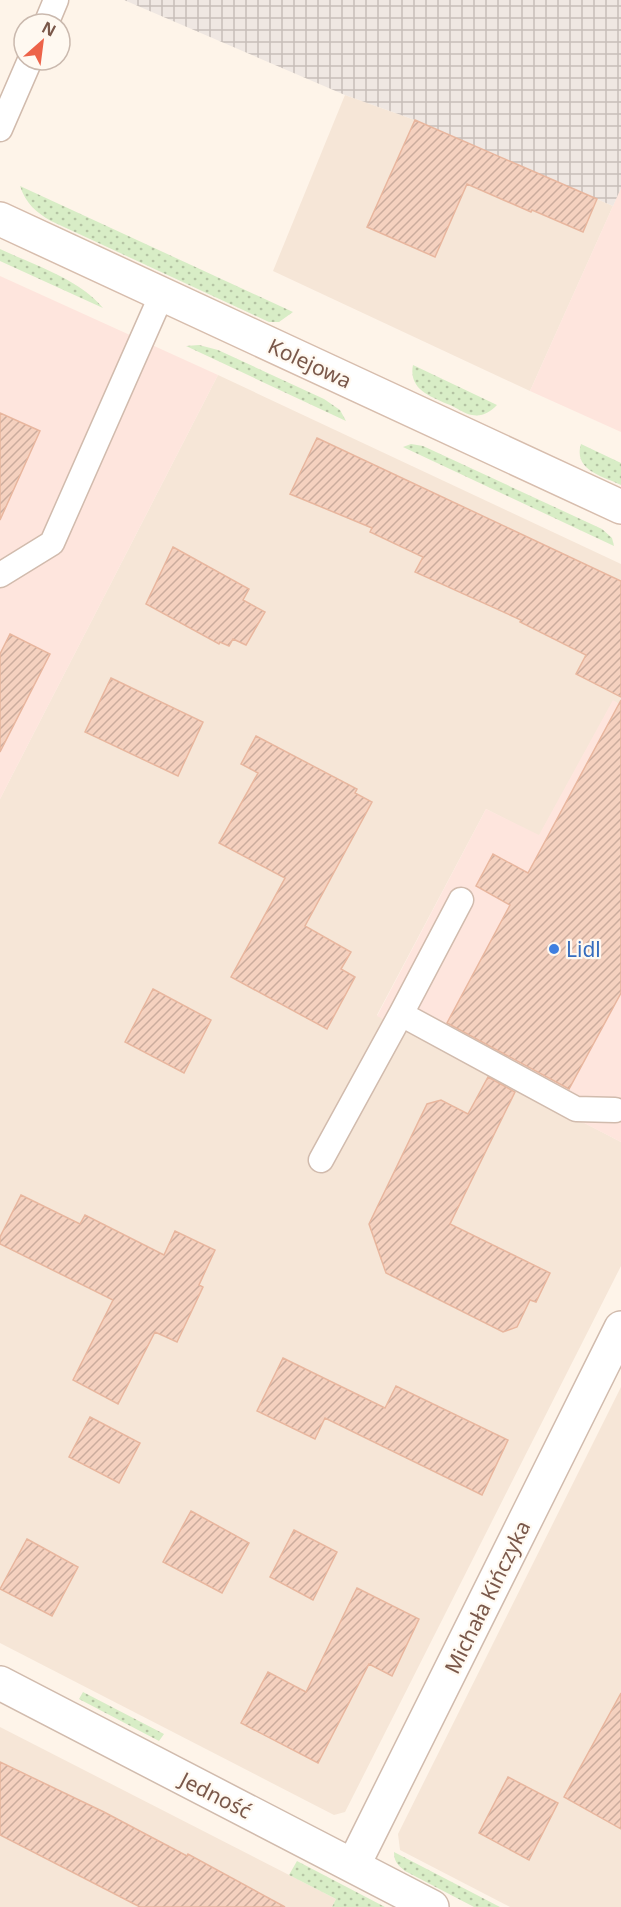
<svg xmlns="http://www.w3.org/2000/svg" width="621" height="1907" viewBox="0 0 621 1907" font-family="'Noto Sans',sans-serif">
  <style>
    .residential { fill: #f6e6d7 }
    .commercial { fill: #fee5dd }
    .industrial { fill: url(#industrial-grid) }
    .grass { fill: url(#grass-dots) }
    .building { fill: url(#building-hatch); stroke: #e8b69e; stroke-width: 1.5 }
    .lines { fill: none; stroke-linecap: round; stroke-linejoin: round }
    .lane-casing { stroke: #d1bbad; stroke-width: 27 }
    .street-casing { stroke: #d1bbad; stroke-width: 36 }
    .secondary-casing { stroke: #d7bdad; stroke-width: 36 }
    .lane { stroke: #fff; stroke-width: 24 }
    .street { stroke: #fff; stroke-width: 33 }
    .secondary { stroke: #fff; stroke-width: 33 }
    .shop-dot { fill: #3f7fe0; stroke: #fff9f1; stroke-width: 2 }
    .labels { text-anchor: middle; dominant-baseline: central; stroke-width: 4.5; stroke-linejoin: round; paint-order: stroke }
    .street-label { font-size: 21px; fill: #7a584a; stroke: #fff9f1 }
    .shop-label { font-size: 21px; fill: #366cbe; stroke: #fff9f1; text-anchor: start }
  </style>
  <defs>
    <pattern id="industrial-grid" width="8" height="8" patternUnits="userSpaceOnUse" patternTransform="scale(1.5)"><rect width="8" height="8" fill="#efe7e2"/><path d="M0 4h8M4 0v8" fill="none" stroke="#c7beb9"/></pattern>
    <pattern id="grass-dots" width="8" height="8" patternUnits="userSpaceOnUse" patternTransform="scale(1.5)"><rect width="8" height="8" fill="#d8edc6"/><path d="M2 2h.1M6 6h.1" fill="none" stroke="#b4c3a3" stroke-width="1.8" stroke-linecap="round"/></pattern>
    <pattern id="building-hatch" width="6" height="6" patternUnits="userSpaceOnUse" patternTransform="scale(1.5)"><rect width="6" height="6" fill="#f5d1bf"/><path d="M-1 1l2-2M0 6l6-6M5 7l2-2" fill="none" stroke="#cbac9d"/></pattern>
  </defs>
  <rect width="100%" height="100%" fill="#fef4e9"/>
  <path class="residential" d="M 345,95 L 415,120 L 613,206 L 530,391 L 273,271 Z
    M 218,375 L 621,564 L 621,705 L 613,701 L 539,836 L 486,809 L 377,1015 L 621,1142 L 621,1266 L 345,1812 L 334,1815 L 0,1643 L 0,799 Z
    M 621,1387 L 621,1907 L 510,1907 L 400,1850 L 398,1834 Z
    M 0,1727 L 336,1899 L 332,1907 L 0,1907 Z"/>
  <path class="commercial" d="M 621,188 L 621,432 L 530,391 Z
    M 0,276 L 218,375 L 0,799 Z
    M 613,700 L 621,705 L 621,1142 L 377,1016 L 486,809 L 539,835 Z"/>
  <path class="industrial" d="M 124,0 L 621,0 L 621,188 L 613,206 L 415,120 L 345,95 Z"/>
  <path class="grass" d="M 20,186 L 293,312 L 279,322 L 269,322 L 51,221 C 36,212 26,204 20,186 Z
    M 0,249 C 34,265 79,279 103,308 L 0,261 Z
    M 199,345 L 218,350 L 324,399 L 340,410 L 346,421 L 186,346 Z
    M 413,365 L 497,405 C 490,412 482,417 472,415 C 465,414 457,408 450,405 C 432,397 408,390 413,365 Z
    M 411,444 L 423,446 L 602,529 L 612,538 L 614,546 L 403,447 Z
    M 581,444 L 621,463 L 621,485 C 602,476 573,470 581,444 Z
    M 83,1692 L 164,1734 L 159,1741 L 79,1699 Z
    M 394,1852 L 500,1907 L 474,1907 L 405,1871 C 398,1865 394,1862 394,1852 Z
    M 297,1861 L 385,1907 L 332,1907 L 336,1899 L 289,1875 Z"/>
  <path class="building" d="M 415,120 L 597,199 L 583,232 L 532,210 L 531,212 L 467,184 L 435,257 L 367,227 Z
    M 0,413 L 40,431 L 0,520 Z
    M 317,438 L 621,581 L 621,697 L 576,674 L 586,655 L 520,622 L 521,620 L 415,572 L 423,557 L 370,532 L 372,528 L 290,494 Z
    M 173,547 L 249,589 L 243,600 L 265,612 L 246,645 L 233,639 L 229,646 L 220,642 L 219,644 L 146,604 Z
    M 10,634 L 50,654 L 0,752 L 0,654 Z
    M 111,678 L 203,722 L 178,776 L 85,732 Z
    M 621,700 L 621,993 L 569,1089 L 447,1023 L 510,905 L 476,886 L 493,854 L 528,873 Z
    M 256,736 L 357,789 L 355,793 L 372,802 L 305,926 L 351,952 L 341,969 L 355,977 L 327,1029 L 231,977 L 285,878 L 219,843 L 258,773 L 241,764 Z
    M 153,989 L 211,1020 L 184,1073 L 125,1042 Z
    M 488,1077 L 515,1092 L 450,1224 L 550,1273 L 536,1302 L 530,1300 L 517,1327 L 503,1332 L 386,1273 L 369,1224 L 427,1104 L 441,1100 L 468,1114 Z
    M 21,1195 L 80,1224 L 85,1215 L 164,1255 L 175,1231 L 215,1250 L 199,1285 L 203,1287 L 177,1342 L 155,1332 L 118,1404 L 73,1380 L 113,1300 L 0,1244 L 0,1237 Z
    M 283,1358 L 385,1408 L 396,1386 L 508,1440 L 482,1495 L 325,1418 L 315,1439 L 257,1411 Z
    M 90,1417 L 140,1443 L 119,1483 L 69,1457 Z
    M 191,1511 L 249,1543 L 222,1593 L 163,1562 Z
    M 294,1530 L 337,1552 L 313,1600 L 270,1577 Z
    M 27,1539 L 78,1567 L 52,1616 L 0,1589 Z
    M 357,1588 L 419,1619 L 392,1676 L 369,1664 L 318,1763 L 241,1723 L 268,1672 L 306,1692 Z
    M 621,1693 L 621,1829 L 564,1797 Z
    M 0,1762 L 104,1812 L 187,1856 L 188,1854 L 285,1907 L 140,1907 L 0,1835 Z
    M 508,1777 L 558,1803 L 529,1860 L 479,1833 Z"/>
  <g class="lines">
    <g class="lane-casing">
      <path id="lane" d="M 46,24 L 56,0
        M 0,129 L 30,60
        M 0,575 L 52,543 L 162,294
        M 461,900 L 401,1014 L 576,1109 L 615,1110
        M 321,1160 L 401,1014"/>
    </g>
    <g class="street-casing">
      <path id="street" d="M 0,1683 L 432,1907
        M 353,1866 L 621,1328"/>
    </g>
    <g class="secondary-casing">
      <path id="secondary" d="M 0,219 L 621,507"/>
    </g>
    <use href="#lane" class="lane"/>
    <use href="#street" class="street"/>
    <use href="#secondary" class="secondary"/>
  </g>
  <circle class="shop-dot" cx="554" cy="949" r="6"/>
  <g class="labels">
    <g class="street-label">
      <text transform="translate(310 363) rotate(25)">Kolejowa</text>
      <text transform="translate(487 1597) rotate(-64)">Michała Kińczyka</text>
      <text transform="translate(216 1795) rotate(27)">Jedność</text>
    </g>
    <g class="shop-label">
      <text x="566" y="949">Lidl</text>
    </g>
  </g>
  <g transform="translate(42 42) rotate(28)"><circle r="28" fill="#fff9f1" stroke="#cab9ae" stroke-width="1.5"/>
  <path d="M0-4.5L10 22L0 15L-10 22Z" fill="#ed6349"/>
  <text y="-9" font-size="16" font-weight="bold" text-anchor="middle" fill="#7a584a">N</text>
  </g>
</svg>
